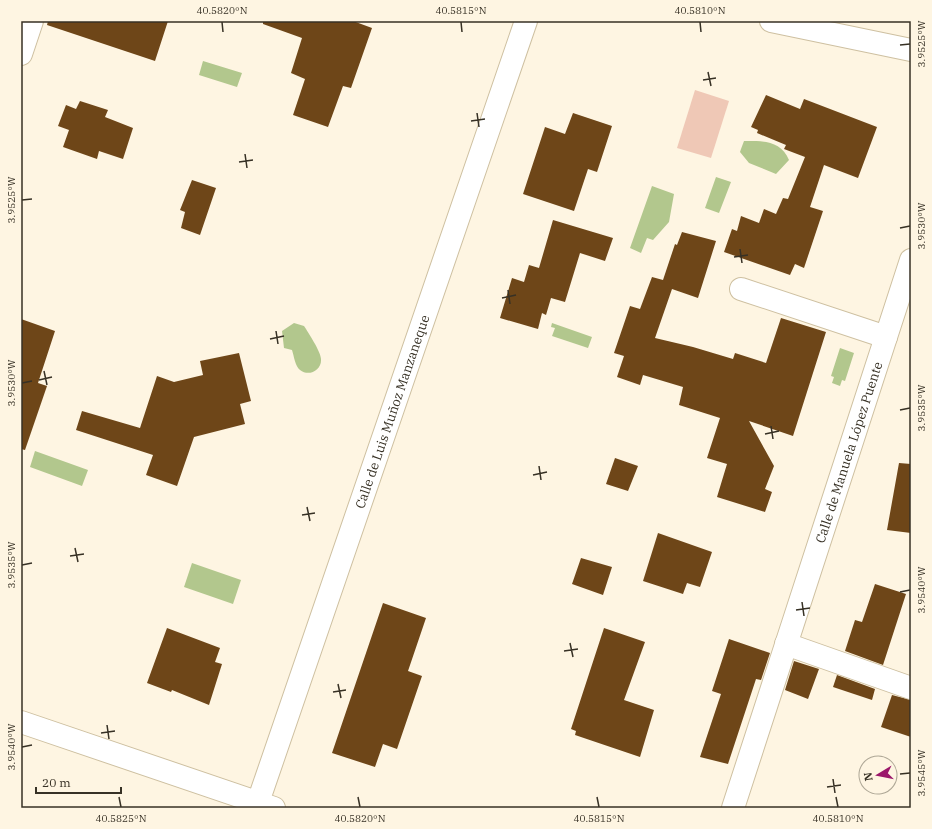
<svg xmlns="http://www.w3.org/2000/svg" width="932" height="829" viewBox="0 0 932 829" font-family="'IBM Plex Serif',serif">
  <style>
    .green { fill: #efc8b6 }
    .water { fill: #b2c78d }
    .building { fill: #6e4618 }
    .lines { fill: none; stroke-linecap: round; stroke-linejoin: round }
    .street-casing { stroke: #cec0a1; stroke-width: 24 }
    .street { stroke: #fff; stroke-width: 22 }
    .ticks { fill: none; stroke: #373125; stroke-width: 1.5 }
    .labels { text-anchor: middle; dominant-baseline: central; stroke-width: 4; stroke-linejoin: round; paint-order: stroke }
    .street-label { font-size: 13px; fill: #373125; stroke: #fef5e2 }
    .neatline { fill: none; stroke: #373125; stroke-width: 1.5 }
    .ticks-label { font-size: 10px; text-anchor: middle; fill: #373125 }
  </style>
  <rect width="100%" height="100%" fill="#fef5e2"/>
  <path class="green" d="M 695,90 L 729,101 L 711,158 L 677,148 Z"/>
  <path class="water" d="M 203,61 L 242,73 L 237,87 L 199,75 Z
    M 744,141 C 762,141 781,140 789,160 L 776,174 L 749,163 L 740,152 L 741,149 Z
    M 716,177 L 731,182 L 719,213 L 705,208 Z
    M 652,186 L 674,194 L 669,222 L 653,240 L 647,238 L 641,253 L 630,248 Z
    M 294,323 L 304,326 C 308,332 321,352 321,359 C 322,370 309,377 300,370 C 295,366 294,356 292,350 L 284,348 L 282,331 Z
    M 552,323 L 592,337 L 588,348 L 552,336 L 555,328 L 551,327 Z
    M 840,348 L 854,353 L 845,381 L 842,380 L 840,386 L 832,383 L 834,377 L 831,376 Z
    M 35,451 L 88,470 L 82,486 L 30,467 Z
    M 192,563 L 241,580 L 233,604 L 184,587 Z"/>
  <path class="building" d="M 48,21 L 168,21 L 155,61 L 47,25 Z
    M 263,21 L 353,21 L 372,28 L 351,88 L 343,86 L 328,127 L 293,115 L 305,79 L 291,73 L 302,38 L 263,24 Z
    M 766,95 L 800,109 L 804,99 L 877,127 L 858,178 L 824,165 L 810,207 L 823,211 L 804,268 L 795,264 L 790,275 L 724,252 L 732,229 L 737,231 L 741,216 L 759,223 L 764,209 L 776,214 L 783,198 L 788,199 L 805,157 L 784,149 L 786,145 L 757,133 L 758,130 L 751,127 Z
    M 80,101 L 108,110 L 105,117 L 133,128 L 123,159 L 99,151 L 97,159 L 63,147 L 69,130 L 58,126 L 66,105 L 76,109 Z
    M 573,113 L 612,126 L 597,172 L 588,169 L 574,211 L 523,194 L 545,127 L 565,134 Z
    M 192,180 L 216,188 L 200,235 L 181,228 L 185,212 L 180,210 Z
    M 553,220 L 613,238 L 605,261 L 580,253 L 565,302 L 551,298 L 546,315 L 542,313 L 538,329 L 500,318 L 512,278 L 524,282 L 529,265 L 539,268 Z
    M 682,232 L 716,241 L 698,298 L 672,289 L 655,338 L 693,347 L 733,359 L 735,353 L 766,363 L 781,318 L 826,332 L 793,436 L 749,421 L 774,466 L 765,489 L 772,492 L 765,512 L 717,497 L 727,464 L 707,458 L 720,418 L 679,405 L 683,387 L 643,375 L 640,385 L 617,377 L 624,356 L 614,353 L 630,306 L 640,309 L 652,277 L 663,280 L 675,244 L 677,245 Z
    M 21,319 L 55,331 L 38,383 L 47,386 L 25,450 L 21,449 Z
    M 239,353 L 251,401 L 240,404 L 245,424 L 194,437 L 177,486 L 146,475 L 153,455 L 76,430 L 82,411 L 140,428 L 157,376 L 174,382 L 203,375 L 200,361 Z
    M 615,458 L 638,466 L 628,491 L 606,484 Z
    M 899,463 L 911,464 L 911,533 L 887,530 Z
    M 658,533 L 712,552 L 700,587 L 687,583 L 683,594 L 643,581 Z
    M 581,558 L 612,567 L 603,595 L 572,584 Z
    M 875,584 L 906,594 L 883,665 L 845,651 L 855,620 L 862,622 Z
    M 383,603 L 426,618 L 408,671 L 422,676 L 397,749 L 383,744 L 375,767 L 332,753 Z
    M 167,628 L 220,648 L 215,662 L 222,664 L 209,705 L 172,690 L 171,692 L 147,683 Z
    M 604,628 L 645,642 L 624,700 L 654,710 L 640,757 L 575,735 L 576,731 L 571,729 Z
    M 729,639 L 770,653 L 761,680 L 756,679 L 728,764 L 700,757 L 721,694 L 712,691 Z
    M 794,661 L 819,669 L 808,699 L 785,690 Z
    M 837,675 L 875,689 L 872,700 L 833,687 Z
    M 892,695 L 911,700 L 911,737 L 881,727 Z"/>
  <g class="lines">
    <g class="street-casing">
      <g id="street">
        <path d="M 771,21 L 911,50"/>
        <path d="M 21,54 L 32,21"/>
        <path d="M 741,289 L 886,337"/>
        <path d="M 786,644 L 911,688"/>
        <path d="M 21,722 L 274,808"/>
        <path id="s1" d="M 256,808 L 526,21"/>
        <path id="s2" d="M 733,808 L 911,260"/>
      </g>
    </g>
    <use href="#street" class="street"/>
  </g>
  <path class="ticks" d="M 222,22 L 223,32M 461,22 L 462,32M 700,22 L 701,32M 900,45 L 910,44M 708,72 L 711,86M 703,80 L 716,78M 477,113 L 479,127M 471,121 L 485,119M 245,154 L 247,168M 239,162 L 253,160M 22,200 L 32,199M 900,228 L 910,226M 740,249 L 742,263M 734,257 L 748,255M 508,290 L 510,304M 502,298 L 516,295M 276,331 L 278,344M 270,339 L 284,336M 44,371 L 47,385M 39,380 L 52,377M 22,383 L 32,381M 900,410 L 910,408M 771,426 L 773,439M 765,434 L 779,431M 539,466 L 541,480M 533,475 L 547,472M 307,507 L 310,521M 302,515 L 315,513M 75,548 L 78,562M 70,556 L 84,554M 22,565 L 32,563M 900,592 L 910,590M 802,602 L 804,616M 796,610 L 810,608M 570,643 L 573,657M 564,651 L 578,649M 338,684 L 341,698M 333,692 L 346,690M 107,725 L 109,739M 101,733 L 115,731M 22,747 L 32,745M 900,774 L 910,773M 833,779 L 835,793M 827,787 L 841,785M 119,797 L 121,807M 358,797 L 360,807M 597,797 L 599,807M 836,797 L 838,807"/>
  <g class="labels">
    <g class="street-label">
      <text stroke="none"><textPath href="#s1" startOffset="419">Calle de Luis Muñoz Manzaneque</textPath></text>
      <text stroke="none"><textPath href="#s2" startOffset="374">Calle de Manuela López Puente</textPath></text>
    </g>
  </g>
  <rect width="932" height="829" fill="none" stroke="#fef5e2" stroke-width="44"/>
  <g transform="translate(878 775) rotate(260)"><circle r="19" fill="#fef5e2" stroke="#aea796"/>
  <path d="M0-3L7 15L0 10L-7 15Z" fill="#9b176a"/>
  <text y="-6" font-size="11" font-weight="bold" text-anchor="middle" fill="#373125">N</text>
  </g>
  <path d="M36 787v6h85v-6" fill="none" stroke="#373125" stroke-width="2"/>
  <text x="42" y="787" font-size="12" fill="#373125" stroke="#fef5e2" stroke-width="3" paint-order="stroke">20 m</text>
  <rect x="22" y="22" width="888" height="785" class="neatline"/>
  <g class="ticks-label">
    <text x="222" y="14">40.5820°N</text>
    <text x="461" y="14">40.5815°N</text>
    <text x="700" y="14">40.5810°N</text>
    <text transform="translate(921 44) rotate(-90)" y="4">3.9525°W</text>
    <text transform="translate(11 200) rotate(-90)" y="4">3.9525°W</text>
    <text transform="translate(921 226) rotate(-90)" y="4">3.9530°W</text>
    <text transform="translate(11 383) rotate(-90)" y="4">3.9530°W</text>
    <text transform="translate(921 408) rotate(-90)" y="4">3.9535°W</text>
    <text transform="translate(11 565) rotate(-90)" y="4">3.9535°W</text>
    <text transform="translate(921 590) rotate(-90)" y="4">3.9540°W</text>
    <text transform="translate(11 747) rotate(-90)" y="4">3.9540°W</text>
    <text transform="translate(921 773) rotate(-90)" y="4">3.9545°W</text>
    <text x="121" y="822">40.5825°N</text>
    <text x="360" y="822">40.5820°N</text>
    <text x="599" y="822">40.5815°N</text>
    <text x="838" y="822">40.5810°N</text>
  </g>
</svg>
